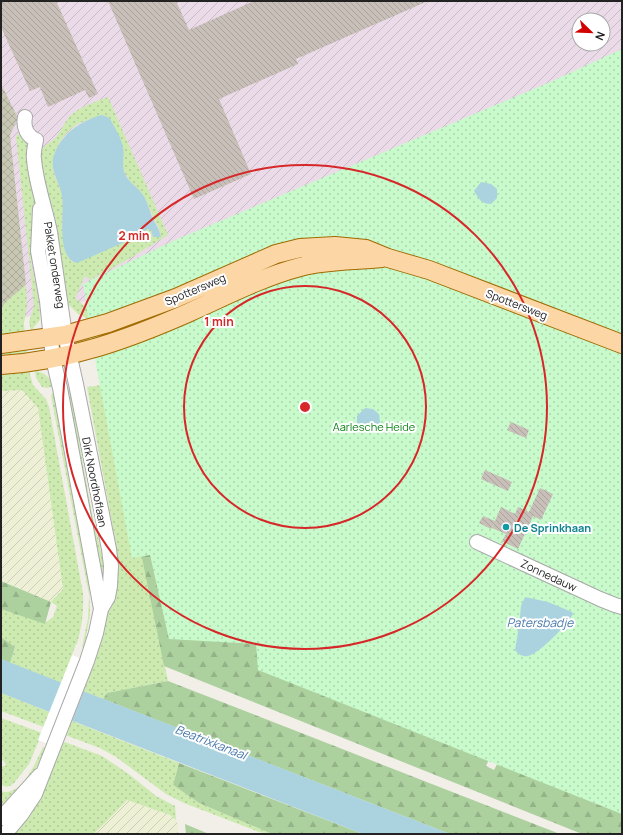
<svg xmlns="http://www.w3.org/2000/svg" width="623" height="835" viewBox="0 0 623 835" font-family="Manrope,sans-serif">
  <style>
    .industrial { fill: url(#industrial-furrows); fill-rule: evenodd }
    .construction { fill: url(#construction-cross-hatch) }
    .farmland { fill: url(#farmland-furrows) }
    .grass { fill: url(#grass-dots); fill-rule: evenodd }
    .forest { fill: url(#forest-firs) }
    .park { fill: url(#park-dots) }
    .water { fill: #aad3df }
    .pier { fill: #fff }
    .building { fill: url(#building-back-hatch) }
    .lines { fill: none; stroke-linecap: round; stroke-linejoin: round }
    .minor-casing { stroke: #a9a9a9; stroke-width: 16 }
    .major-casing { stroke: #a06b00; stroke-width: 20 }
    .minor { stroke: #fff; stroke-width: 14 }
    .major { stroke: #fcd6a4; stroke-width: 18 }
    .ring { fill: none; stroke: #d62828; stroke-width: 2 }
    .culture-dot { fill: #0f9aa8; stroke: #fff; stroke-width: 1.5 }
    .labels { text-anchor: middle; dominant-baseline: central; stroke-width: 4; stroke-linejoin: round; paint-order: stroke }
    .street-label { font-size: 11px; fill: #222; stroke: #fff }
    .park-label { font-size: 11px; fill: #0c8416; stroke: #fff }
    .culture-label { font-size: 11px; font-weight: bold; fill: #0d838f; stroke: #fff; text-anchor: start }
    .water-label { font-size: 12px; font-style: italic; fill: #4a7aab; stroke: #fff }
    .centre { fill: #d62828; stroke: #fff; stroke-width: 2 }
    .ring-label { font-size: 12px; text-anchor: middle; font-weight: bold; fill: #d62828; stroke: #fff; stroke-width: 4; stroke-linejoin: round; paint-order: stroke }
  </style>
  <defs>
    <pattern id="industrial-furrows" width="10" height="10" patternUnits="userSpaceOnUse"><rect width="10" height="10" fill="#ebdbe8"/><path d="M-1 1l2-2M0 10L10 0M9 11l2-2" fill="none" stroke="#c9bcc7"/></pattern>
    <pattern id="construction-cross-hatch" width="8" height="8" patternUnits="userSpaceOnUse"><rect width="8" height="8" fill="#c7c7b4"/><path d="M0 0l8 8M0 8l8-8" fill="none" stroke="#abab9a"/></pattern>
    <pattern id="farmland-furrows" width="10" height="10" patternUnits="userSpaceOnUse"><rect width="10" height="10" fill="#eef0d5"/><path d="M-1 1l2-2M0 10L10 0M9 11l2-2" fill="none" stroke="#ccceb7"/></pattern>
    <pattern id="grass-dots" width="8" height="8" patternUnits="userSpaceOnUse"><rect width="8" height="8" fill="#cdebb0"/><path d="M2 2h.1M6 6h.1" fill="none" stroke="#b0c997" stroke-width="1.8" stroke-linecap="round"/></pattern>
    <pattern id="forest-firs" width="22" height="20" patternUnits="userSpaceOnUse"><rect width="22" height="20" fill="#add19e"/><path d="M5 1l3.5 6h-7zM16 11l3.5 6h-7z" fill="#95b388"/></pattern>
    <pattern id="park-dots" width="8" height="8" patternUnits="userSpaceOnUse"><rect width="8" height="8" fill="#c8facc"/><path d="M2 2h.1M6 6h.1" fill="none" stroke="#acd6af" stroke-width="1.8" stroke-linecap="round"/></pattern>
    <pattern id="building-back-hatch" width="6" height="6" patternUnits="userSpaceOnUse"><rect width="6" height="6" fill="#c7bfb8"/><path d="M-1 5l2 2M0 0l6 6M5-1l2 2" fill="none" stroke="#aba49e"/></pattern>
  </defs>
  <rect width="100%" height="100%" fill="#f2efe9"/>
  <path class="industrial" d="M 1,1 L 622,1 L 622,56 L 87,301 L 15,320 L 1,321 ZM 579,20 L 603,20 L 603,44 L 579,44 Z"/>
  <path class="construction" d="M 1,84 L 18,118 L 10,135 L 26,285 L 7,301 L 1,309 Z"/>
  <path class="farmland" d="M 22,390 L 38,408 L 63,589 L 51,602 L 1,581 L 1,391 Z
    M 127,800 L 170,815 L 176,820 L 178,824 L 178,834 L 93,834 L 104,824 Z"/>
  <path class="grass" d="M 108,97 L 168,235 L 129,259 L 90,280 L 85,276 L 75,298 L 85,306 L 107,310 L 92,318 L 87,318 L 79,315 L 69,305 L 59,274 L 39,160 C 42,143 47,147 57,136 C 62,130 64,123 69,117 C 79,107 95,102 108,97 ZM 96,117 L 123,153 L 123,167 L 125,173 L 130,182 L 139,190 L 146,200 L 155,222 L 158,226 L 161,237 L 153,237 L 151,230 L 147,229 L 72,262 C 59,246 63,221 63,202 C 63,192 57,183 54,173 C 49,155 62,135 76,125 C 82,122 90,119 96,117 Z
    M 20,133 L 27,141 L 36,207 L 31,262 L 39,303 L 40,320 L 31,331 L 29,322 L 34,306 L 16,136 Z
    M 26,285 L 27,306 L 24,323 L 25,335 L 1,342 L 1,309 L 7,301 Z
    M 26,345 L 27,353 L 1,356 L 1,348 Z
    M 29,371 L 33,385 L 46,399 L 49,407 L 83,593 C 84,610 82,627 77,644 L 76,644 L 72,655 L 74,671 L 93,664 L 98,653 L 116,576 L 117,550 L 87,387 L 117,383 L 158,636 L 168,681 L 107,693 L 103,699 L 10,663 L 15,647 L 1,637 L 1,609 L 45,623 L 53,617 L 57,606 L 51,602 L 63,589 L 38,408 L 22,390 L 1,391 L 1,373 Z
    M 35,371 C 45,372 50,378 54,386 L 47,388 L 42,387 L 36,378 Z
    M 70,389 L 92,514 L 105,567 L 104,587 L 101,587 L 66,390 Z
    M 55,392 L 89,581 L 90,615 L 84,648 L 82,647 L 88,618 L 89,595 L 51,396 L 52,393 Z
    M 1,693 L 179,763 L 173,785 L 199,803 L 272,834 L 259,832 L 184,803 L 166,794 L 116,757 L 100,748 L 1,711 Z
    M 1,718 L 42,733 L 29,764 L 14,783 C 10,787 6,788 1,784 L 1,766 L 6,766 L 4,761 L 1,760 Z
    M 62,741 L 102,756 L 130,775 L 156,796 L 175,806 L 176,820 L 170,815 L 127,800 L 104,824 L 93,834 L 8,834 Z
    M 43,747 L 46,748 L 35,770 L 1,814 L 1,791 C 21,798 36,762 43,747 Z"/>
  <path class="forest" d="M 128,489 L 491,755 L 486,766 L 494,770 L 502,755 L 622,640 L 622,834 L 582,834 L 164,666 Z
    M 1,581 L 51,602 L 45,624 L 1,609 Z
    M 1,637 L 15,647 L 10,663 L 1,659 Z
    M 168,681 L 542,827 L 560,834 L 450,834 L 103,699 L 107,693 Z
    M 179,763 L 363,834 L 272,834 L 199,803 L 173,785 Z
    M 185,824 L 209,834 L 186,834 Z"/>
  <path class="park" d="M 622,49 L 622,814 L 258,670 L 256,644 L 169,639 L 150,555 L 132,558 L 95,359 L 83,284 L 173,241 L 548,83 Z"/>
  <path class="water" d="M 101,115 L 108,117 L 110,119 C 115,128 121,137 123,147 C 125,156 121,165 125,174 C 129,183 138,187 143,195 C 149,204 150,215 155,223 C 158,228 159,230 161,237 L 153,237 L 151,230 L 147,229 L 143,234 L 77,263 C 55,257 65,214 62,196 C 60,182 49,170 54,155 C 62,133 80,122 101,115 Z
    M 481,182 L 491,184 L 497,189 L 497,198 L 491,204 C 481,204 479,199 474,191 Z
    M 365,408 L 373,409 L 379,414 L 380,422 L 375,432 L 363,430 L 357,422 L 357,416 Z
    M 525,597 L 548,602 L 572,612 L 573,614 C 567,625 540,653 528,656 C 523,657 518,654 515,650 L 519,626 L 521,606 Z
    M 1,659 L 450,834 L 363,834 L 1,693 Z"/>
  <path class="pier" d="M 72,655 L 94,664 L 61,749 L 38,740 Z"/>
  <path class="building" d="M 1,1 L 56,1 L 98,94 L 89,98 L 85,90 L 48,107 L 40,87 L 30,91 L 1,27 Z
    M 108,1 L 176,1 L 189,30 L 254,1 L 428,1 L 296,59 L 298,64 L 219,99 L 251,174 L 194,199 Z
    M 511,422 L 529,430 L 526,438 L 507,430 Z
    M 485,470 L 512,482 L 508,491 L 481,479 Z
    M 540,488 L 553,494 L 541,520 L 533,516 L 518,549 L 502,541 L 506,534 L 492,528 L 501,507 L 515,514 L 518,507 L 529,512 Z
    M 483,516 L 495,521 L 491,529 L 479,523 Z"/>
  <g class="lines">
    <g class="minor-casing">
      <path id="minor" d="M 40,209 L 38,251 L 47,301 L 53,359 L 60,388 L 101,609
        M 477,542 L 600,599 L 615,605 L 622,607
        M 1,818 L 40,775
        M 5,834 L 21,815 L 35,794 L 87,661 L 96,633 L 101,609 L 108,597 L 110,586 L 111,566 L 109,549 L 76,384 L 65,335 L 50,232 C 45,207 36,184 34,159 C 33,153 35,146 36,140 C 27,136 23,127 25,117"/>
    </g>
    <g class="major-casing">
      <path id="major" d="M 1,344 L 65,335 L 108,323 L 176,298 L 276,254 L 300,248 L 335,246 L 366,249 L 388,258 L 429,270 L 622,344
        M 1,365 C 68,361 129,339 190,312 C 226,296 262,277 300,267 C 327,260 354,261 382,258"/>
    </g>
    <use href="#minor" class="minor"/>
    <use href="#major" class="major"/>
  </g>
  <g class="ring">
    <circle cx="305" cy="407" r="121"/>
    <circle cx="305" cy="407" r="242"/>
  </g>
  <circle class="culture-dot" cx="506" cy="527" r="4"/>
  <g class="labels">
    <g class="street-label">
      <text transform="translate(55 265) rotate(81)">Pakket onderweg</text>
      <text transform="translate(195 289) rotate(-23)">Spottersweg</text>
      <text transform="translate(517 304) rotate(21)">Spottersweg</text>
      <text transform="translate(95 482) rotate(79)">Dirk Noordhoflaan</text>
      <text transform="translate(549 575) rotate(25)">Zonnedauw</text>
    </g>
    <g class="park-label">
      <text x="374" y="426">Aarlesche Heide</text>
    </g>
    <g class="culture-label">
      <text x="514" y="527">De Sprinkhaan</text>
    </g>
    <g class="water-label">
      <text x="540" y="622">Patersbadje</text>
      <text transform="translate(211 742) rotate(21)">Beatrixkanaal</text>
    </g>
  </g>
  <circle cx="305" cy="407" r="6" class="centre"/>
  <g class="ring-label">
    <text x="134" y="240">2 min</text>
    <text x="219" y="326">1 min</text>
  </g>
  <rect width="623" height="835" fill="none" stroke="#222222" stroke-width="4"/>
  <g transform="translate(591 32) rotate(113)"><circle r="19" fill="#ffffff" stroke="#a7a7a7"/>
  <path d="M0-3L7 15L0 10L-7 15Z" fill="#d40000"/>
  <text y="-6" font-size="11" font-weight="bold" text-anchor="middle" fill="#222222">N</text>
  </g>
</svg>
